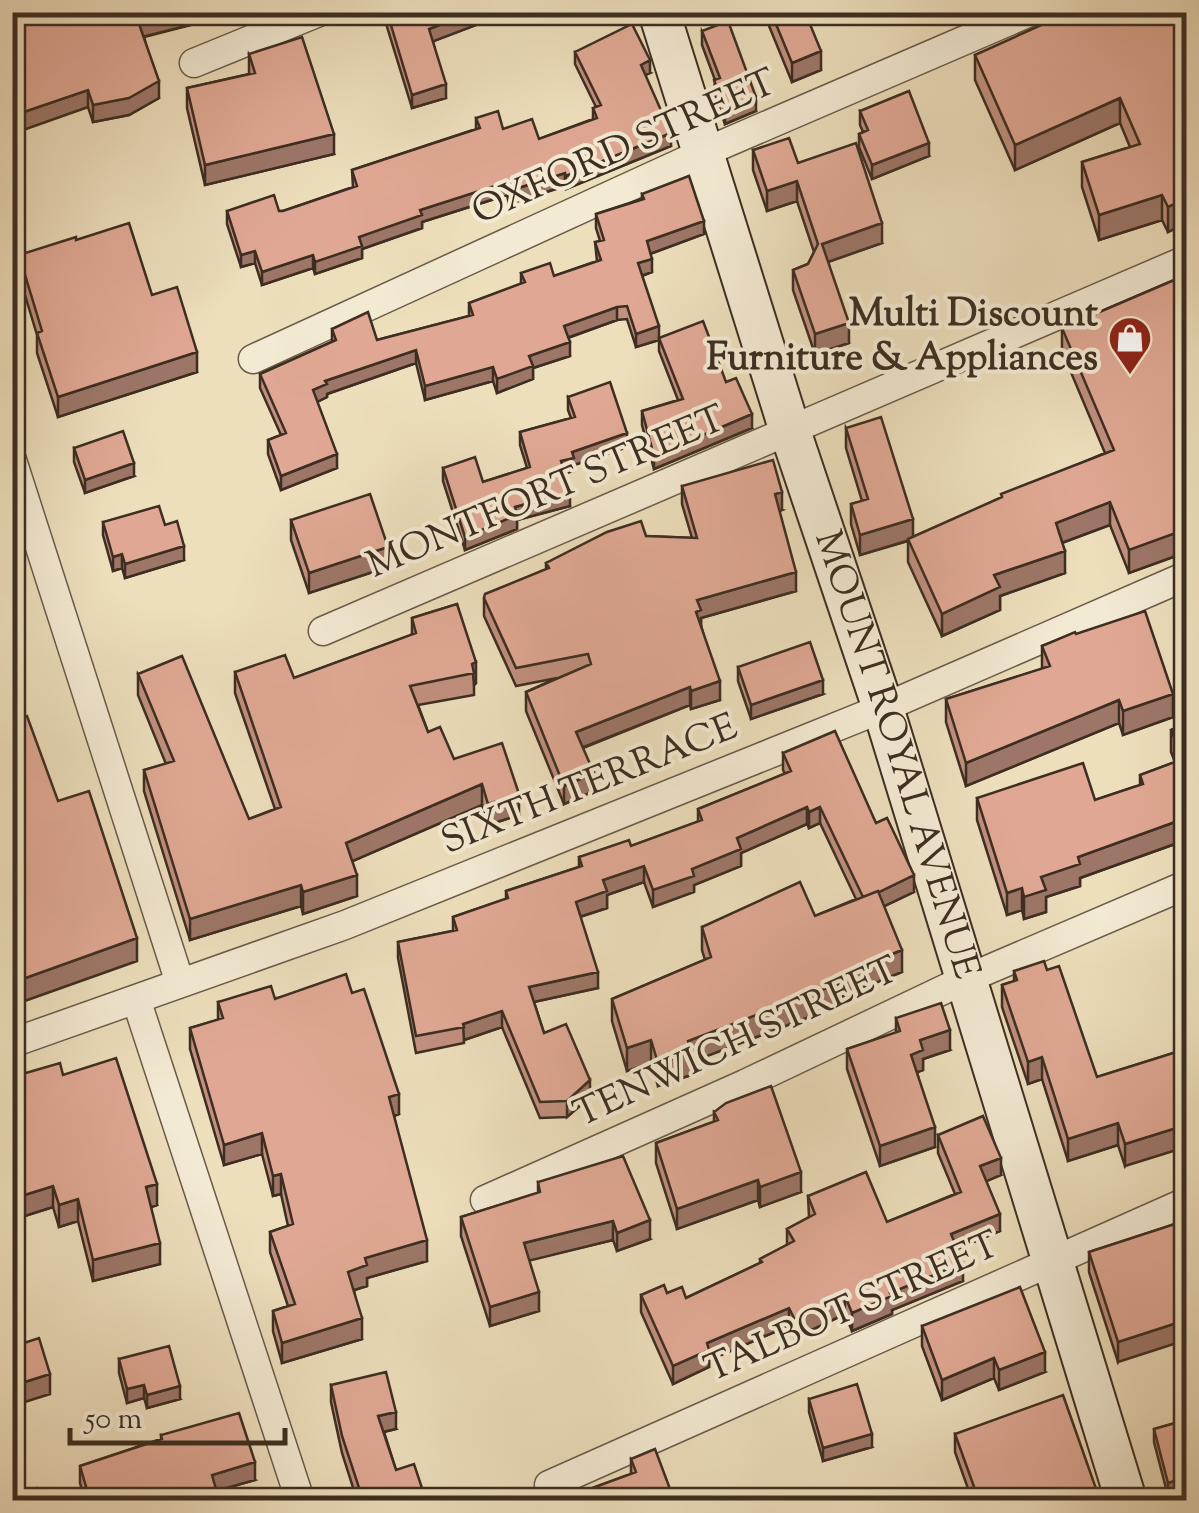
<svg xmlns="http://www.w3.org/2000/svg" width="1199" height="1513" viewBox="0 0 1199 1513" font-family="'Sorts Mill Goudy',serif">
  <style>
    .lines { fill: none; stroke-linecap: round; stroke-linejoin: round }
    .street-casing { stroke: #695a48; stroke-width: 31 }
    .secondary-casing { stroke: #3d2e21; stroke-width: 44 }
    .street { stroke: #f3ead3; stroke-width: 28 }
    .secondary { stroke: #f3ead3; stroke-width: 40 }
    .wall { fill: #c1907f; stroke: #3d2e21; stroke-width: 2.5 }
    .shaded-wall { fill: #9d7668; stroke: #3d2e21; stroke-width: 2.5 }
    .building { fill: #e0a894; stroke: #3d2e21; stroke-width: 2.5 }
    .labels { text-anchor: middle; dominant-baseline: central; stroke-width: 8; stroke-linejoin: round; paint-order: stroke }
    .street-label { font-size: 38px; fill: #3d2e21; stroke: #f3ead3 }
    .poi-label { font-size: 38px; font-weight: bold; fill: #3d2e21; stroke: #f3ead3; text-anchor: end }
  </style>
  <rect width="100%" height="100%" fill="#eddebc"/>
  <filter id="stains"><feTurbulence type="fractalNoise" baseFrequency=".002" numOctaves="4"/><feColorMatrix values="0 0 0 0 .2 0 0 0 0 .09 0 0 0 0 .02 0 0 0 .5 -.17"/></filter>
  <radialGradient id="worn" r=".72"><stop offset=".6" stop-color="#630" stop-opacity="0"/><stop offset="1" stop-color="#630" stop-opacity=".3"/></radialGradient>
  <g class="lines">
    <g class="street-casing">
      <path id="street" d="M 194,63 L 319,12
        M 253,359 L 705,152 L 1030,12
        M 12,460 L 180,983
        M 323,631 L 1186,260
        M 136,999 L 300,1500
        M 12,1043 L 345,925 L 883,708 L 1186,576
        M 485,1200 L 745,1084 L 964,980 L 1186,885
        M 549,1485 L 1186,1202"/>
    </g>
    <g class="secondary-casing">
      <g id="secondary">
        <path id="s1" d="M 659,12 L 790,431 L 883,708 L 1126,1500"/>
      </g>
    </g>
    <use href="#street" class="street"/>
    <use href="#secondary" class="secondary"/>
  </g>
  <path class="wall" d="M 12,12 L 218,12 L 218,18 L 144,37 L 159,98 L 129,115 L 93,122 L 88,107 Z
    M 384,12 L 492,12 L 492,19 L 433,41 L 446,98 L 412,108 L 384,17 Z
    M 767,12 L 805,12 L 821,70 L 792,82 L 767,21 Z
    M 1186,12 L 1186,223 L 1168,232 L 1162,220 L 1099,240 L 1082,187 L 1082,162 L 1130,147 L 1120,123 L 1015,170 L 975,80 L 975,55 Z
    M 702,31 L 756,111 L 725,124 L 714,94 L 715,80 L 702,45 Z
    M 575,52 L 650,73 L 645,75 L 671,146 L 566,189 L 565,186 L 509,204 L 507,195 L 422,222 L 422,228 L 362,249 L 362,258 L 315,274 L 313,268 L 262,285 L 255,263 L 241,267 L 227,224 L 227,211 L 283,211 L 353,187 L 352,170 L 476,129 L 476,118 L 503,129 L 539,139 L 593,119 L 593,108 L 596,107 L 575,64 Z
    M 249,54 L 334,154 L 205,185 L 187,108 L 187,88 L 249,74 Z
    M 860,111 L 929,156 L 872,179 L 859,147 L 859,134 L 863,132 L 860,125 Z
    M 753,150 L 798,163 L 882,243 L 828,262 L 849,343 L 815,354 L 793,290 L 793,270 L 808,264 L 814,252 L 797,201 L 767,211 L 753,170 Z
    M 642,194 L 704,234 L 650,254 L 652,272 L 642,276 L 659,340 L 636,347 L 627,319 L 617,320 L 568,338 L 570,356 L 533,368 L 533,379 L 497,393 L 493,381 L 425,400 L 416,363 L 327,394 L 327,397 L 317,402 L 337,468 L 281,490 L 268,454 L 268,440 L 281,435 L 260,388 L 260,374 L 332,342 L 332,329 L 377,340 L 469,316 L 469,303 L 521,284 L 521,273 L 554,276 L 597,261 L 595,242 L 600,241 L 596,228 L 596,214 L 642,199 Z
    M 76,240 L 152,295 L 197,372 L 58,417 L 37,353 L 37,335 L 19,275 L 19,255 Z
    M 1186,275 L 1186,542 L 1184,543 L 1184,553 L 1129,573 L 1110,525 L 1062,543 L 1065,573 L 1000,596 L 1000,610 L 942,636 L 908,562 L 908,541 L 860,555 L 851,524 L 851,504 L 862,501 L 846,448 L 846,428 L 913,537 L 1105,453 L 1062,351 L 1062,328 Z
    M 659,338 L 752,428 L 654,469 L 642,425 L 642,411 L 678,400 L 659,351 Z
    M 568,397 L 627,447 L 574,465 L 574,471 L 565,473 L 570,506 L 517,520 L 517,529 L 465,550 L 443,481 L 443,468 L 483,482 L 527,468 L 520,445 L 520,432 L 571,418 L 568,410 Z
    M 74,448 L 134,476 L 85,493 L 74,462 Z
    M 682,486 L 782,510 L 779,511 L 796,591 L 701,618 L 701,625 L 720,700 L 691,709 L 690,705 L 583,748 L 594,791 L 564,804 L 526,711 L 526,692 L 557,678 L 516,686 L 484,616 L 484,598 L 546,569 L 546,563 L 646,536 L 692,538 L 682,504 Z
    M 291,520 L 388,567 L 309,593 L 291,540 Z
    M 103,522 L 165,525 L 184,560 L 125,578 L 122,568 L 113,571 L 103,535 Z
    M 457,604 L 476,683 L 474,685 L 474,695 L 418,705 L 428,732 L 454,759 L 519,815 L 488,825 L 482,805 L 352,861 L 357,896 L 303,914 L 301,906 L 190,940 L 144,791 L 144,770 L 166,764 L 138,695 L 138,674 L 249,819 L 275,809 L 235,693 L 235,672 L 294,678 L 412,635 L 412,618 Z
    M 1076,634 L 1173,717 L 1123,735 L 1119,723 L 966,786 L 946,722 L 946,699 L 1042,669 L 1042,646 Z
    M 738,667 L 823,694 L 751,719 L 738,681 Z
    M 1186,724 L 1186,840 L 1080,878 L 1080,886 L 1046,897 L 1046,912 L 1024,919 L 1022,910 L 1007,915 L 977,820 L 977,798 L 1095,800 L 1140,785 L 1140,775 L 1175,762 L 1171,752 L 1171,730 Z
    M 783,753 L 876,823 L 914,892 L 884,906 L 902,972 L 843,996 L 843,1004 L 691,1062 L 691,1075 L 658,1086 L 651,1063 L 627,1071 L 612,1021 L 612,999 L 705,960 L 702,950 L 702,927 L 815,916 L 856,899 L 820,823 L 809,828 L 807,824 L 741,853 L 741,866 L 694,885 L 694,892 L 653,907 L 644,882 L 607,895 L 607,908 L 580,917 L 598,988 L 534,1002 L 544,1033 L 590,1097 L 567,1117 L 540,1118 L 502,1027 L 464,1040 L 464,1043 L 416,1053 L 398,958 L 398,942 L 453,931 L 453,917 L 506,899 L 506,891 L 579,867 L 579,857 L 631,846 L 698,822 L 698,809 L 785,774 L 783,770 Z
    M 1047,970 L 1097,1077 L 1186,1049 L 1125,1166 L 1118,1145 L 1068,1161 L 1042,1079 L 1028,1084 L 1002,1007 L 1002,985 L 1014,981 L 1014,971 Z
    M 352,993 L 399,1114 L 394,1116 L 427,1261 L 367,1278 L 367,1286 L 354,1290 L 362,1339 L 282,1363 L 273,1331 L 273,1311 L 288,1306 L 270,1252 L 270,1232 L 288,1226 L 281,1194 L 273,1196 L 262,1154 L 224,1165 L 190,1049 L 190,1028 L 218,1020 L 218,1002 Z
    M 896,1018 L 950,1050 L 923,1059 L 923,1070 L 917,1072 L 935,1147 L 880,1166 L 847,1069 L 847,1049 L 896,1033 Z
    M 63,1075 L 157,1205 L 151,1207 L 160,1264 L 93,1281 L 78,1221 L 59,1227 L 53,1207 L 12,1220 L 12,1077 Z
    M 714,1112 L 801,1192 L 760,1207 L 758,1200 L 677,1229 L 656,1163 L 656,1143 L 714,1122 Z
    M 938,1135 L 1001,1175 L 986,1181 L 1000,1231 L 957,1249 L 963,1281 L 892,1310 L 892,1314 L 852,1331 L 845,1314 L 795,1338 L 789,1326 L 709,1360 L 709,1367 L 673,1384 L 641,1312 L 641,1295 L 667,1293 L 686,1298 L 760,1263 L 760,1259 L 787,1245 L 787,1229 L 809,1217 L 808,1196 L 887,1222 L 955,1194 L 938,1153 Z
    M 538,1182 L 650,1239 L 617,1251 L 613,1240 L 529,1260 L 539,1311 L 490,1326 L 461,1236 L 461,1217 L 538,1193 Z
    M 1181,1222 L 1118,1362 L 1089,1272 L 1089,1252 Z
    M 922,1326 L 1045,1372 L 999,1390 L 994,1378 L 942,1400 L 922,1346 Z
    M 119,1359 L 180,1399 L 147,1408 L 144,1398 L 127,1403 L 119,1373 Z
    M 331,1385 L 396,1429 L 384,1432 L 396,1470 L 426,1500 L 357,1500 L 342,1453 L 331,1402 Z
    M 809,1399 L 872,1447 L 823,1461 L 809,1412 Z
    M 1186,1420 L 1186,1491 L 1168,1496 L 1154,1442 L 1154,1429 Z
    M 955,1434 L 1100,1500 L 971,1497 L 955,1452 Z
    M 161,1435 L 255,1480 L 216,1491 L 219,1500 L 85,1500 L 80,1483 L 80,1466 L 161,1439 Z
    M 631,1459 L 673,1497 L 673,1500 L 560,1500 L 631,1474 Z"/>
  <path class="shaded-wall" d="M 171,12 L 218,12 L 218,18 L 138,38 L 138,21 Z
    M 473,12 L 492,12 L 492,19 L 429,43 L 429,29 Z
    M 905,12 L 939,12 L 905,23 Z
    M 821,51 L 821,70 L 792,82 L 792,63 Z
    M 650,60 L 650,73 L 641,77 L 641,65 Z
    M 159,81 L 159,98 L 129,115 L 93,122 L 93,105 Z
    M 446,84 L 446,98 L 412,108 L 412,95 Z
    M 88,90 L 88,107 L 12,134 L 12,116 Z
    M 756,97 L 756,111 L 725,124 L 725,111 Z
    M 1120,98 L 1120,123 L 1015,170 L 1015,145 Z
    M 671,133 L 671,146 L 566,189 L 566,176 Z
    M 334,134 L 334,154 L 205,185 L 205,165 Z
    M 929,143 L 929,156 L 872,179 L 872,165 Z
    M 565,173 L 565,186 L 509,204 L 509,191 Z
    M 797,181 L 797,201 L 767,211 L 767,191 Z
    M 507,182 L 507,195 L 422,222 L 422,228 L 362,249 L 362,258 L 315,274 L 315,262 L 359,237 L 420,210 Z
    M 1162,195 L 1162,220 L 1099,240 L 1099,215 Z
    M 1186,198 L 1186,223 L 1168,232 L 1168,207 Z
    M 704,221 L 704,234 L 647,255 L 647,241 Z
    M 882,223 L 882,243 L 822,264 L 822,244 Z
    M 255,251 L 255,263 L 241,267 L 241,255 Z
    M 313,255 L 313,268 L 262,285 L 262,272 Z
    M 652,259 L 652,272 L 638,277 L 638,263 Z
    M 617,307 L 617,320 L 564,339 L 564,326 Z
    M 849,323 L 849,343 L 815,354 L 815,334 Z
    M 659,326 L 659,340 L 636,347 L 636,334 Z
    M 570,342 L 570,356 L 533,368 L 533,379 L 497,393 L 497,379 L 529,356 Z
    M 416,350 L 416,363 L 327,394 L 327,397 L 313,404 L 313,390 L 325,381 Z
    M 197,352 L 197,372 L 58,417 L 58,397 Z
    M 493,367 L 493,381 L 425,400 L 425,386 Z
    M 752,414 L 752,428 L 654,469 L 654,456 Z
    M 627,433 L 627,447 L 574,465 L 574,471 L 561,474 L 561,461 L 572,452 Z
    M 337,454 L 337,468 L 281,490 L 281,476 Z
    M 134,463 L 134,476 L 85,493 L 85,480 Z
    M 570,492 L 570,506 L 517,520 L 517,529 L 465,550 L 465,537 L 515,507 Z
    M 782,492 L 782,510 L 775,513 L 775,494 Z
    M 1110,502 L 1110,525 L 1056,545 L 1056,523 Z
    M 913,519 L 913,539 L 860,555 L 860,535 Z
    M 1186,520 L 1186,542 L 1184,543 L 1184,553 L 1129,573 L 1129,550 Z
    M 184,546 L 184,560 L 125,578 L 125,564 Z
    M 388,547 L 388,567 L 309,593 L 309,573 Z
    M 1065,551 L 1065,573 L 1000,596 L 1000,610 L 942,636 L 942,614 L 994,575 Z
    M 122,554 L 122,568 L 113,571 L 113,557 Z
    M 796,572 L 796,591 L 701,618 L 701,629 L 696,630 L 697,600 Z
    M 476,662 L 476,683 L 474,685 L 472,664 Z
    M 823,680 L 823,694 L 751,719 L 751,705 Z
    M 720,681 L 720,700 L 691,709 L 691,691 Z
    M 690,687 L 690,705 L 576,750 L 576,732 Z
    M 1173,694 L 1173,717 L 1123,735 L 1123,711 Z
    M 1119,700 L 1119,723 L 966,786 L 966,763 Z
    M 594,773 L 594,791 L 564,804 L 564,786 Z
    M 482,784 L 482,805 L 346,864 L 346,843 Z
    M 519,794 L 519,815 L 488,825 L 488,804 Z
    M 807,807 L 807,824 L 741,853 L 741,866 L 694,885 L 694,892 L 653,907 L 653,890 L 692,869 L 737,838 Z
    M 820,807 L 820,823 L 809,828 L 809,812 Z
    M 1186,818 L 1186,840 L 1080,878 L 1080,886 L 1046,897 L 1046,912 L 1024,919 L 1024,897 L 1041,877 L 1078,857 Z
    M 644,866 L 644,882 L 607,895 L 607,908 L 576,918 L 576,902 L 603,880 Z
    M 357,875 L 357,896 L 303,914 L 303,892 Z
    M 914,875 L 914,892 L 864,916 L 864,899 Z
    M 301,885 L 301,906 L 190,940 L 190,919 Z
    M 1022,888 L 1022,910 L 1007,915 L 1007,893 Z
    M 137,938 L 137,961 L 19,1003 L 19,1010 L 12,1012 L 12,988 L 17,981 Z
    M 902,950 L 902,972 L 843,996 L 843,1004 L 691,1062 L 691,1075 L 658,1086 L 658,1063 L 688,1041 L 840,975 Z
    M 598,972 L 598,988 L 529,1003 L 529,987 Z
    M 502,1011 L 502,1027 L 464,1040 L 463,1024 Z
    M 950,1030 L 950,1050 L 923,1059 L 923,1070 L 911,1075 L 911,1055 L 920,1040 Z
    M 651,1040 L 651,1063 L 627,1071 L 627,1048 Z
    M 1042,1057 L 1042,1079 L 1028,1084 L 1028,1062 Z
    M 590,1080 L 590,1097 L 567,1117 L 567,1101 Z
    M 399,1094 L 399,1114 L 389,1117 L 389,1097 Z
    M 1118,1123 L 1118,1145 L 1068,1161 L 1068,1139 Z
    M 1186,1125 L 1186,1147 L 1125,1166 L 1125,1144 Z
    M 935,1127 L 935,1147 L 880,1166 L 880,1146 Z
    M 262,1133 L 262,1154 L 224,1165 L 224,1145 Z
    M 1001,1158 L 1001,1175 L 980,1184 L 980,1166 Z
    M 801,1172 L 801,1192 L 760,1207 L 760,1187 Z
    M 281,1174 L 281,1194 L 273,1196 L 273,1176 Z
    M 758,1180 L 758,1200 L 677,1229 L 677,1209 Z
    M 157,1184 L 157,1205 L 146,1209 L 146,1187 Z
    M 53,1186 L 53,1207 L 12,1220 L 12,1199 Z
    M 78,1199 L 78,1221 L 59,1227 L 59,1205 Z
    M 1000,1214 L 1000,1231 L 951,1251 L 951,1234 Z
    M 650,1220 L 650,1239 L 617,1251 L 617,1233 Z
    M 613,1221 L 613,1240 L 524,1262 L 524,1243 Z
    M 427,1240 L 427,1261 L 367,1278 L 367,1286 L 348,1292 L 348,1272 L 365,1258 Z
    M 160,1243 L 160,1264 L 93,1281 L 93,1260 Z
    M 963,1263 L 963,1281 L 892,1310 L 892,1314 L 852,1331 L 852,1313 L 890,1293 Z
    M 539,1292 L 539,1311 L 490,1326 L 490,1307 Z
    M 845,1296 L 845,1314 L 795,1338 L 795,1320 Z
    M 789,1308 L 789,1326 L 709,1360 L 709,1367 L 673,1384 L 673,1366 L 707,1343 Z
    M 362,1318 L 362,1339 L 282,1363 L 282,1343 Z
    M 1186,1320 L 1186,1340 L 1118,1362 L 1118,1342 Z
    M 1045,1352 L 1045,1372 L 999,1390 L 999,1370 Z
    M 994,1358 L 994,1378 L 942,1400 L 942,1380 Z
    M 50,1374 L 50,1394 L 12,1406 L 12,1386 Z
    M 144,1385 L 144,1398 L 127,1403 L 127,1389 Z
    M 180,1386 L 180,1399 L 147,1408 L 147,1395 Z
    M 396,1412 L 396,1429 L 378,1433 L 378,1416 Z
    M 872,1434 L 872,1447 L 823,1461 L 823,1448 Z
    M 255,1462 L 255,1480 L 212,1492 L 212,1475 Z
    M 1186,1477 L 1186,1491 L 1168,1496 L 1168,1483 Z"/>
  <path class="building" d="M 12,12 L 171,12 L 138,21 L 159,81 L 129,98 L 93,105 L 88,90 L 12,116 Z
    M 387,12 L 473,12 L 429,29 L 446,84 L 412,95 Z
    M 771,12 L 805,12 L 821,51 L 792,63 Z
    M 1070,12 L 1186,12 L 1186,198 L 1168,207 L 1162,195 L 1099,215 L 1082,162 L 1140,144 L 1120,98 L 1015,145 L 975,55 Z
    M 728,21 L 756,97 L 725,111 L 714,80 L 720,78 L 702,31 Z
    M 632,24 L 650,60 L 641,65 L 671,133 L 566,176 L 565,173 L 509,191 L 507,182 L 420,210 L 422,215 L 359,237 L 362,246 L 315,262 L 313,255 L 262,272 L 255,251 L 241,255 L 227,211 L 274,195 L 279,211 L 283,211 L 357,186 L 352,170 L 480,128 L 476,118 L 498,111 L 503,129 L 532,119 L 539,139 L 597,118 L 593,108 L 601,105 L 575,52 Z
    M 302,37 L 334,134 L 205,165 L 187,88 L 255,73 L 249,54 Z
    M 909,91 L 929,143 L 872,165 L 859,134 L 868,130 L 860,111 Z
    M 789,138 L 798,163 L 856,143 L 882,223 L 822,244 L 849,323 L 815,334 L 793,270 L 808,264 L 818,244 L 797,181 L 767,191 L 753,150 Z
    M 689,176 L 704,221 L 647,241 L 652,259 L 638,263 L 659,326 L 636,334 L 627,306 L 617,307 L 564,326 L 570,342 L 529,356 L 533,366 L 497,379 L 493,367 L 425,386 L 416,350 L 325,381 L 327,384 L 313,390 L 337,454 L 281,476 L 268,440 L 286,433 L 260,374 L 336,340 L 332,329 L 368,312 L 377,340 L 473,315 L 469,303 L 525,282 L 521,273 L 550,263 L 554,276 L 601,260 L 595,242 L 604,240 L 596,214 L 644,199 L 642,194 Z
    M 129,223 L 152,295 L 177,287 L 197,352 L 58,397 L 37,333 L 42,331 L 19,255 L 76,237 L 76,240 Z
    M 1186,275 L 1186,520 L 1180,522 L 1184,530 L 1129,550 L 1110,502 L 1056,523 L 1065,551 L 994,575 L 1000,587 L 942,614 L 908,539 L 1002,497 L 1001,494 L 1114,450 L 1062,328 Z
    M 703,321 L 726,382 L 736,378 L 752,414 L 654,456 L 642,411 L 683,399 L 659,338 Z
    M 610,382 L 627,433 L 572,452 L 574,458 L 561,461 L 570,492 L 515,507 L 517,515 L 465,537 L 443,468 L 475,457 L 483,482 L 530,467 L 520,432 L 575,417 L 568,397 Z
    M 881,417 L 913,519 L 860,535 L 851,504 L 868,499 L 846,428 Z
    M 123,431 L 134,463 L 85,480 L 74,448 Z
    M 773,460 L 782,492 L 775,494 L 796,572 L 697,600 L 701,610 L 696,612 L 720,681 L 691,691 L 690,687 L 576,732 L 594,773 L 564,786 L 526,692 L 591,664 L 588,654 L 516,668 L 484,598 L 485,594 L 549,568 L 546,563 L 607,532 L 641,521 L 646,536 L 697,538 L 682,486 Z
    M 370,494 L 388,547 L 309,573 L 291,520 Z
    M 159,506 L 165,525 L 177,521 L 184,546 L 125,564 L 122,554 L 113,557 L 103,522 Z
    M 457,604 L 476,662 L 472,664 L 474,673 L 410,686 L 428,732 L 440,727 L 454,759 L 502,743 L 519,794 L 488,804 L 482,784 L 346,843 L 357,875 L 303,892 L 301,885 L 190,919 L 144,770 L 174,761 L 138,674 L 182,656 L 249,819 L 281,807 L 235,672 L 285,655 L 294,678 L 416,633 L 412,618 Z
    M 1145,611 L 1173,694 L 1123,711 L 1119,700 L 966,763 L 946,699 L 1050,666 L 1042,646 L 1075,632 L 1076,634 Z
    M 810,642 L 823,680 L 751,705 L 738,667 Z
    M 27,716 L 58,801 L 89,791 L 137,938 L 17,981 L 19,986 L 12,988 L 12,721 Z
    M 1186,724 L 1186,818 L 1078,857 L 1080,864 L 1041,877 L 1046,890 L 1024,897 L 1022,888 L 1007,893 L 977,798 L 1083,763 L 1095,800 L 1143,784 L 1140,775 L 1183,759 L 1171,730 Z
    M 835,731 L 876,823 L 887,818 L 914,875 L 879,892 L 878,891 L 863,897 L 820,807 L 809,812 L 807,807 L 737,838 L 741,849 L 692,869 L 694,876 L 653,890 L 644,866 L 603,880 L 607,891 L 576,902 L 598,972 L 529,987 L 544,1033 L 566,1024 L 590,1080 L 567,1101 L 540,1102 L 502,1011 L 463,1024 L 464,1027 L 416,1036 L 398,942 L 457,930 L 453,917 L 508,898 L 506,891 L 582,866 L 579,857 L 629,840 L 631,846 L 702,820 L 698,809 L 791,771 L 783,753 Z
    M 800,882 L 815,916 L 878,891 L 902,950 L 840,975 L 843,982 L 688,1041 L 691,1053 L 658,1063 L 651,1040 L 627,1048 L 612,999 L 711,957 L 702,927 Z
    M 1044,961 L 1047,970 L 1059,966 L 1097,1077 L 1186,1049 L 1186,1125 L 1125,1144 L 1118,1123 L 1068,1139 L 1042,1057 L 1028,1062 L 1002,985 L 1017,980 L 1014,971 Z
    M 346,974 L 352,993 L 364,989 L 399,1094 L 389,1097 L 427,1240 L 365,1258 L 367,1265 L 348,1272 L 362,1318 L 282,1343 L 273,1311 L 295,1304 L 270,1232 L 293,1224 L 281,1174 L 273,1176 L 262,1133 L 224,1145 L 190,1028 L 223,1018 L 218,1002 L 271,986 L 275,999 Z
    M 941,1003 L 950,1030 L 920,1040 L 923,1050 L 911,1055 L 935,1127 L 880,1146 L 847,1049 L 900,1031 L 896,1018 Z
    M 116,1058 L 157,1184 L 146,1187 L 160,1243 L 93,1260 L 78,1199 L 59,1205 L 53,1186 L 12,1199 L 12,1077 L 60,1063 L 63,1075 Z
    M 771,1086 L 801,1172 L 760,1187 L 758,1180 L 677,1209 L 656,1143 L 718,1120 L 714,1112 L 726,1103 Z
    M 983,1116 L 1001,1158 L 980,1166 L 1000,1214 L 951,1234 L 963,1263 L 890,1293 L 892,1296 L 852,1313 L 845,1296 L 795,1320 L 789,1308 L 707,1343 L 709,1350 L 673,1366 L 641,1295 L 664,1285 L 667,1293 L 682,1287 L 686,1298 L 762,1262 L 760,1259 L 794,1241 L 787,1229 L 815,1214 L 808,1196 L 866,1172 L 887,1222 L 961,1192 L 938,1135 Z
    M 623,1156 L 650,1220 L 617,1233 L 613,1221 L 524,1243 L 539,1292 L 490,1307 L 461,1217 L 540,1192 L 538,1182 Z
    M 1181,1222 L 1186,1240 L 1186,1320 L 1118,1342 L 1089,1252 Z
    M 1020,1287 L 1045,1352 L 999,1370 L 994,1358 L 942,1380 L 922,1326 Z
    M 39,1338 L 50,1374 L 12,1386 L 12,1347 Z
    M 169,1346 L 180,1386 L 147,1395 L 144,1385 L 127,1389 L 119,1359 Z
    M 386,1372 L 396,1412 L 378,1416 L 396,1470 L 414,1464 L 426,1500 L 363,1500 L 342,1436 L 331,1385 Z
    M 857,1384 L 872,1434 L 823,1448 L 809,1399 Z
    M 1063,1395 L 1100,1500 L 962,1500 L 977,1495 L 955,1434 Z
    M 239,1413 L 255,1462 L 212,1475 L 219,1500 L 141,1500 L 140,1496 L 130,1500 L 90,1500 L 80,1466 L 162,1439 L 161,1435 Z
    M 1186,1420 L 1186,1477 L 1168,1483 L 1154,1429 Z
    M 655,1449 L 673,1497 L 646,1500 L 560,1500 L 636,1472 L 631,1459 Z
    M 37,1488 L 41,1500 L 12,1500 L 12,1496 Z
    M 893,1495 L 894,1500 L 877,1500 Z"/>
  <defs>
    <g id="shop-pin" transform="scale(2.25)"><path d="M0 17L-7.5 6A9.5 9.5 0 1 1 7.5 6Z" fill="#8f2418" stroke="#f3ead3"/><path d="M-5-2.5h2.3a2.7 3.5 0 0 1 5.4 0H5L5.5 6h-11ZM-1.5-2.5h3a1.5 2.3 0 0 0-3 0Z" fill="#fff"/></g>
  </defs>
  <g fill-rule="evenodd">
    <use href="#shop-pin" x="1130" y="338"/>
  </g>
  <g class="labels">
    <g class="street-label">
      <text transform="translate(625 149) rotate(-24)">OXFORD STREET</text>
      <text transform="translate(547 494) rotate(-23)">MONTFORT STREET</text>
      <text stroke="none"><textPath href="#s1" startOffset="780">MOUNT ROYAL AVENUE</textPath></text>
      <text transform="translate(590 786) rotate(-22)">SIXTH TERRACE</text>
      <text transform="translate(737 1044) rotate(-25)">TENWICH STREET</text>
      <text transform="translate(853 1309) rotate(-24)">TALBOT STREET</text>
    </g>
    <g class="poi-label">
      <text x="1098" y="316">Multi Discount<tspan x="1098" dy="44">Furniture &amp; Appliances</tspan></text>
    </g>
  </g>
  <rect width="1199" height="1513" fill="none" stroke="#eddebc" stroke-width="50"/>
  <rect x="15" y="15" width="1169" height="1483" fill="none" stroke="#3d2e21" stroke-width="5"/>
  <rect x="25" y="25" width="1149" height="1463" fill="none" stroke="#3d2e21" stroke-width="2.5"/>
  <path d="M70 1428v15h215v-15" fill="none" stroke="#3d2e21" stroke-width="5"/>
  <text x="85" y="1428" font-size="30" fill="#3d2e21" stroke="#f3ead3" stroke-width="8" paint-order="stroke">50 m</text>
  <rect width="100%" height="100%" filter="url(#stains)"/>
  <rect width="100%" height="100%" fill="url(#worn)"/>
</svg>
